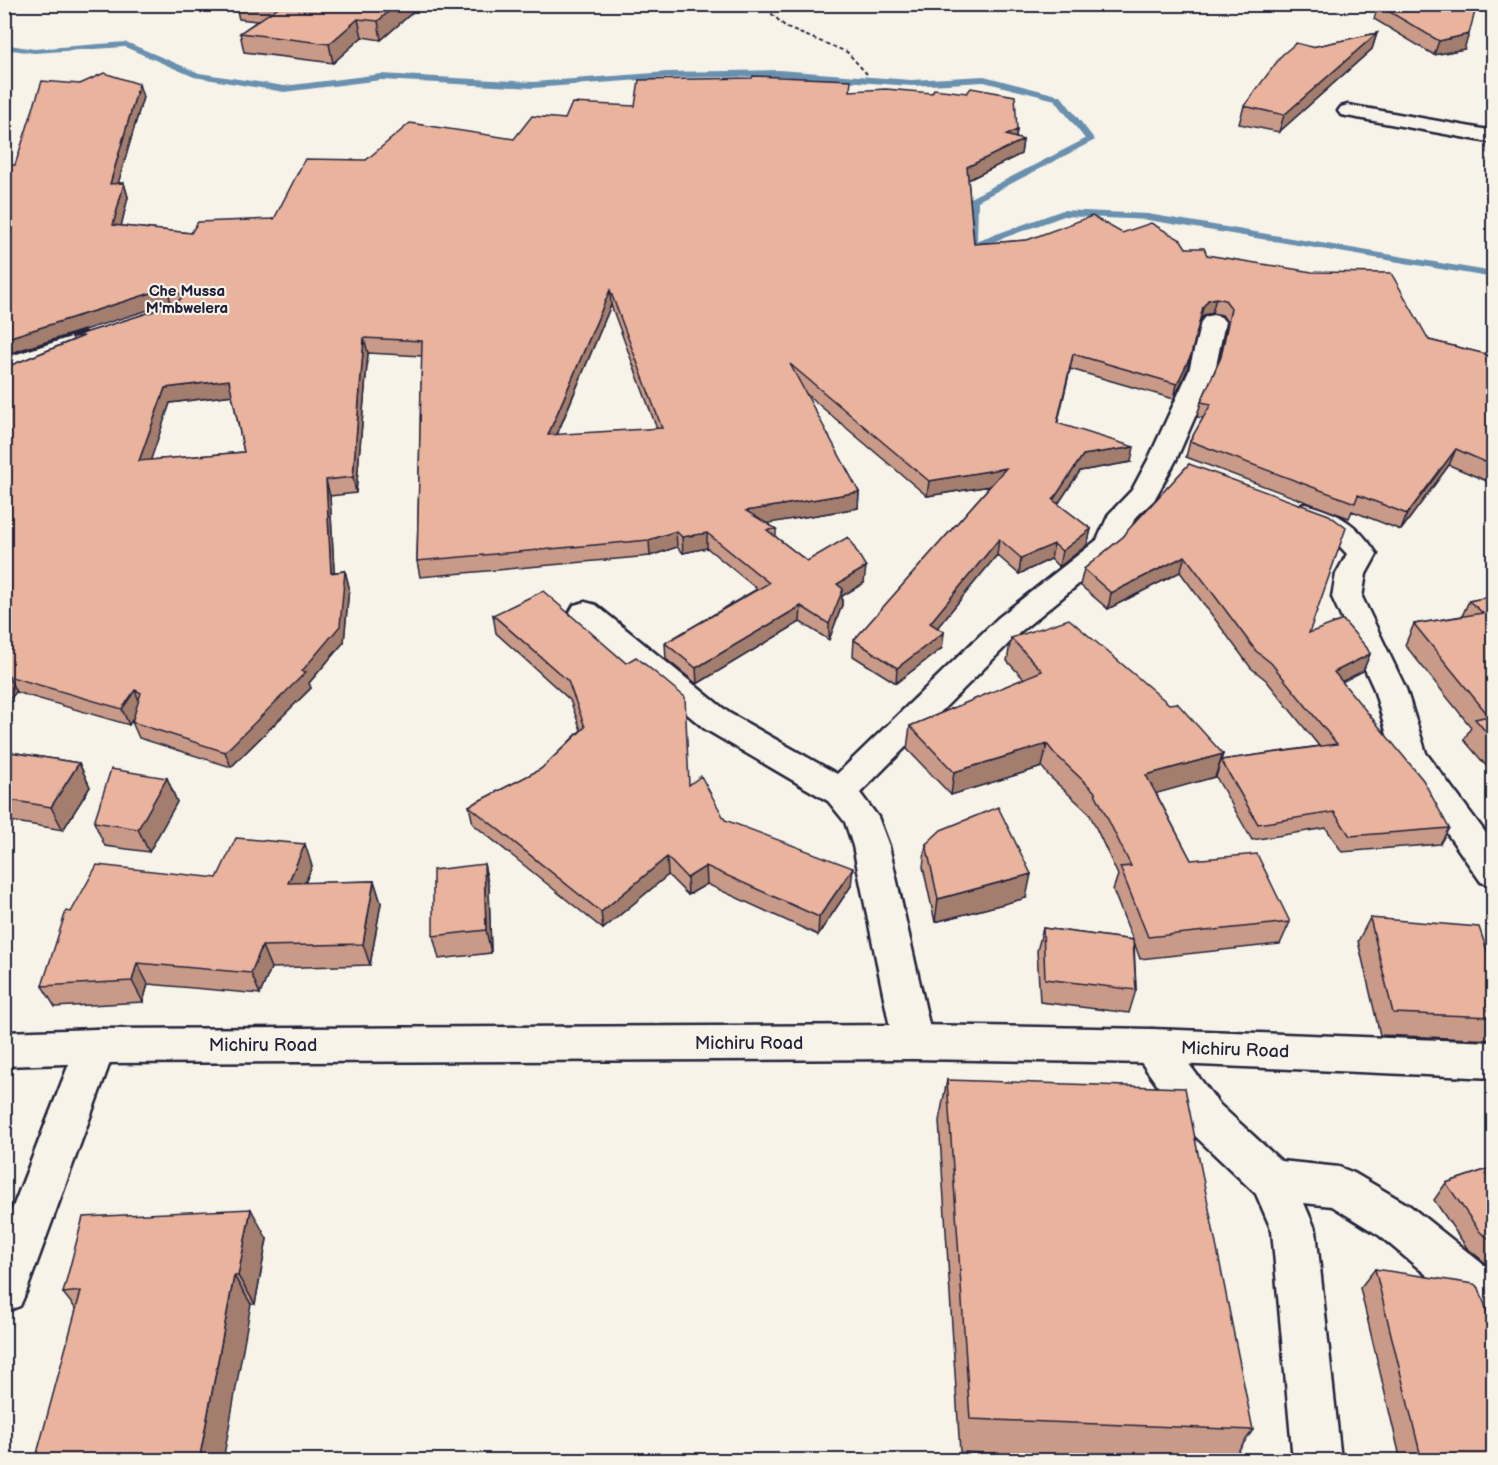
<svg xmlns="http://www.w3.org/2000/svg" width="1498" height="1465" viewBox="0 0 1498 1465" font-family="'Balsamiq Sans',sans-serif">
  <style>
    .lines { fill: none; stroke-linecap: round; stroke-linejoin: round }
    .stream { fill: #6b90af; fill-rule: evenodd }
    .minor-casing { stroke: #22223b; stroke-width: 5 }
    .tertiary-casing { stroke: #22223b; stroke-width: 5 }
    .path { stroke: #22223b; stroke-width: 2; stroke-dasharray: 4 3; stroke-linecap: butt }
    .minor { fill: #f7f3e8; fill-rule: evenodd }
    .tertiary { fill: #f7f3e8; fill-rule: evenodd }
    .wall { fill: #c89a87; stroke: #22223b; stroke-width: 1.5; fill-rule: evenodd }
    .shaded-wall { fill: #a37d6e; stroke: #22223b; stroke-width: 1.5 }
    .building { fill: #e9b39d; stroke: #22223b; stroke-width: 1.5; fill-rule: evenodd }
    .labels { text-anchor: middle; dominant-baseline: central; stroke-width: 4.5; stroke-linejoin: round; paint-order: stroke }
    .far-quarter-label { font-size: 15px; font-weight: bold; fill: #22223b; stroke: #f7f3e8 }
    .near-street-label { font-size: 18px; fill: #22223b; stroke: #f7f3e8 }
  </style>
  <rect width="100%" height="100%" fill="#f7f3e8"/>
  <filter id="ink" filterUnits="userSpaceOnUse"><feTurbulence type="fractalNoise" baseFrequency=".0167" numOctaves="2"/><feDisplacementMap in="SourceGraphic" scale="12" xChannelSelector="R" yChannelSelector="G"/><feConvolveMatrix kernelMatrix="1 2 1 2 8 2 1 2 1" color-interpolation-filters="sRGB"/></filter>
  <g filter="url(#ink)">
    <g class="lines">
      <path class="stream" d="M 126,42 L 199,73 L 284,86 L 381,74 L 533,82 L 667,72 L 779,70 L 911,80 L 984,76 L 1061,96 L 1095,140 L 978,201 L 977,241 L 1063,210 L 1148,214 L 1494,272 L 1494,278 L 1148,220 L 1064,216 L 976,248 L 968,248 L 970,198 L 1085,139 L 1055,100 L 984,82 L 911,86 L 779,76 L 667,78 L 533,88 L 381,80 L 284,92 L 194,77 L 125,47 L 34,53 L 4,49 L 4,44 L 34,49 Z"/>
      <g class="minor-casing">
        <path id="minor" d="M 1348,105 L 1494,131 L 1494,143 L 1341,115 L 1338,111 L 1341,107 Z
          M 1213,315 L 1221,317 L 1225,322 L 1215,371 L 1176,460 L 1154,500 L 1135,518 L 1119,551 L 1020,632 L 860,793 L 878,817 L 889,846 L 933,1042 L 927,1054 L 913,1059 L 899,1054 L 893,1042 L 853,846 L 845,822 L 828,801 L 705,729 L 574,619 L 570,612 L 574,605 L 585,602 L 596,605 L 729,713 L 837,774 L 998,618 L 1097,540 L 1109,514 L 1132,490 L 1148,460 L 1189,371 L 1201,322 L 1205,317 Z
          M 84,333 L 93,335 L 96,340 L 93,345 L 4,373 L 4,358 Z
          M 1305,504 C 1340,513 1357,524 1377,554 L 1366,574 L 1362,597 L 1406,689 L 1426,753 L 1494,844 L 1494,886 L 1481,882 L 1393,756 L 1374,689 L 1332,597 L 1336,574 L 1347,554 L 1328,534 L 1295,519 L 1291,513 L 1295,507 Z
          M 96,1029 L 110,1034 L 116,1046 L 27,1290 L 20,1306 L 4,1312 L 4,1230 L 76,1046 L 82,1034 Z
          M 1152,1029 L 1166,1034 L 1220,1105 L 1281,1161 L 1339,1167 L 1354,1173 L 1410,1206 L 1494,1273 L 1494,1324 L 1478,1318 L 1380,1236 L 1332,1206 L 1304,1203 L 1316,1231 L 1341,1460 L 1293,1460 L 1272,1231 L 1256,1194 L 1190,1131 L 1138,1058 L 1132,1046 L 1138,1034 Z"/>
      </g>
      <g class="tertiary-casing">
        <path id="tertiary" d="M 913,1025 L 1152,1029 L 1494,1042 L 1494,1078 L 1152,1063 L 913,1059 L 96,1063 L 4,1066 L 4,1032 L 96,1029 Z"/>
      </g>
      <path class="path" d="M 761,4 L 787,28 L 847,52 L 867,74"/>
      <use href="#minor" class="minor"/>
      <use href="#tertiary" class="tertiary"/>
    </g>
    <path class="wall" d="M 235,4 L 422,4 L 381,40 L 362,37 L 333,63 L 244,52 L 240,33 L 257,21 L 239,19 Z
      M 1378,5 L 1464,49 L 1434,55 L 1374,19 Z
      M 1377,33 L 1372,49 L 1279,132 L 1239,124 L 1244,106 L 1312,47 Z
      M 80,84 L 143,97 L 118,183 L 124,183 L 128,197 L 121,226 L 191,233 L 274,219 L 366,160 L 514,139 L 565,119 L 635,106 L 850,91 L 1017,130 L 1016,138 L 1023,140 L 1021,154 L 968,180 L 974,244 L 1122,233 L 1186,248 L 1207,255 L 1429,340 L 1494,356 L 1494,484 L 1449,465 L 1401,530 L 1352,511 L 1349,518 L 1186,457 L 1190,441 L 1203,418 L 1197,417 L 1201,402 L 1219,361 L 1227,322 L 1222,315 L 1212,313 L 1204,315 L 1199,321 L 1187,370 L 1174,399 L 1070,369 L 1057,424 L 1131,462 L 1080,471 L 1058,504 L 1091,529 L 1087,545 L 1059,567 L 1051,559 L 1019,574 L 997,555 L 937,628 L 944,632 L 942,648 L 896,683 L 853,656 L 854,640 L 990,486 L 927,496 L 805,393 L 859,492 L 858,508 L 766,523 L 776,529 L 776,537 L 807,561 L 864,583 L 842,596 L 842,605 L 829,640 L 800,622 L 697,684 L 666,659 L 665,643 L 757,589 L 707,548 L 683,553 L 677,547 L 650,556 L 420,577 L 417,561 L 422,356 L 368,353 L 356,493 L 330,496 L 334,572 L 345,571 L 349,587 L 344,642 L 309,683 L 311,688 L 231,767 L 139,738 L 132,722 L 133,719 L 129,725 L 16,692 L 4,706 L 4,368 L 73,340 L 72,337 L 176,304 L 171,303 L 15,165 ZM 611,305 L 657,429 L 557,435 ZM 232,395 L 244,452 L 150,460 L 170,403 Z
      M 1189,464 L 1309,633 L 1370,654 L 1363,671 L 1342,682 L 1449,828 L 1440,844 L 1342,852 L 1326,828 L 1252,840 L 1216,777 L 1221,760 L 1319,746 L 1266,680 L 1251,668 L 1180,572 L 1108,609 L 1080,585 L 1084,569 L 1124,536 Z
      M 1494,596 L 1494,775 L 1464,740 L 1471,727 L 1405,645 L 1414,624 L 1462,616 L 1469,601 Z
      M 493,615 L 689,785 L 725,820 L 851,886 L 818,935 L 707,884 L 688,895 L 668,875 L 603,929 L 473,824 L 469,806 L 541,769 L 581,730 L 570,700 L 496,633 Z
      M 1011,638 L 1223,754 L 1215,777 L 1156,793 L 1191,860 L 1290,922 L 1280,944 L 1140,959 L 1134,942 L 1136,990 L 1129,1013 L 1040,1002 L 1037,951 L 1043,928 L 1133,940 L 1113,890 L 1118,875 L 1089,813 L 1049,776 L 1042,767 L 951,795 L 907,749 L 910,726 L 1024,679 L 1007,661 Z
      M 4,751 L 79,763 L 90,787 L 63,830 L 4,820 Z
      M 167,778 L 177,802 L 149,852 L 105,846 L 94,822 Z
      M 926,844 L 1026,898 L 935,922 L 923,867 Z
      M 484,864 L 489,888 L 491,953 L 439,959 L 433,936 Z
      M 312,866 L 305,883 L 374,881 L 381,903 L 370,965 L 271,968 L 260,994 L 148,984 L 143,1002 L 55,1007 L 42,986 L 71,912 L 217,878 Z
      M 1370,918 L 1494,971 L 1494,1040 L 1380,1035 L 1358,941 Z
      M 947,1080 L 1253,1430 L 1231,1461 L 1194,1461 L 960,1452 L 939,1121 Z
      M 1494,1167 L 1494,1263 L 1488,1265 L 1467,1248 L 1434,1200 L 1446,1183 Z
      M 267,1239 L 255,1304 L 76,1309 L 63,1293 Z
      M 1375,1269 L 1494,1461 L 1401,1461 L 1360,1288 Z"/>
    <path class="shaded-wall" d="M 397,4 L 422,4 L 381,40 L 378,21 Z
      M 358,19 L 362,37 L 333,63 L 329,44 Z
      M 1377,33 L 1372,49 L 1279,132 L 1284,115 Z
      M 1469,34 L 1464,49 L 1434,55 L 1439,41 Z
      M 139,84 L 143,97 L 114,198 L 110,184 Z
      M 1017,130 L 1015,143 L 1006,135 Z
      M 1023,140 L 1021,154 L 966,181 L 967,167 Z
      M 124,183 L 128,197 L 118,239 L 113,225 Z
      M 167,288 L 171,303 L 4,355 L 4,339 Z
      M 610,290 L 611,305 L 550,451 L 548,435 Z
      M 1216,298 L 1212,313 L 1204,315 L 1199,321 L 1203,307 L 1208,300 Z
      M 364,338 L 368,353 L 356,493 L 353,477 Z
      M 1073,354 L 1070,369 L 1054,439 L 1057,423 Z
      M 1191,355 L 1187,370 L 1174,399 L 1177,384 Z
      M 229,380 L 233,395 L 170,403 L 145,477 L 139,461 L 165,388 Z
      M 1134,447 L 1131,462 L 1080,471 L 1050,516 L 1053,500 L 1083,455 Z
      M 1456,449 L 1449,465 L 1401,530 L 1407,514 Z
      M 1006,468 L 1003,484 L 927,496 L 929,481 Z
      M 326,480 L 330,496 L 335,589 L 331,573 Z
      M 859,492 L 858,508 L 746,527 L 746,511 Z
      M 1091,529 L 1087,545 L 1059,567 L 1062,551 Z
      M 676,531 L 677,547 L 650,556 L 649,540 Z
      M 707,533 L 707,548 L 683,553 L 682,537 Z
      M 999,539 L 997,555 L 928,639 L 930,623 Z
      M 1054,544 L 1051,559 L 1019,574 L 1021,558 Z
      M 1185,556 L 1180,572 L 1108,609 L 1111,593 Z
      M 866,567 L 864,583 L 842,596 L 842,605 L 829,640 L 829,624 L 837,584 Z
      M 345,571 L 349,587 L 344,642 L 309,683 L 311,688 L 231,767 L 225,752 L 302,671 Z
      M 801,606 L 800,622 L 697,684 L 696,668 Z
      M 944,632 L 942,648 L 896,683 L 897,668 Z
      M 1370,654 L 1363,671 L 1327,689 L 1334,672 Z
      M 8,676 L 16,692 L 4,706 L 4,680 Z
      M 135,690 L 141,706 L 129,725 L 122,709 Z
      M 1047,744 L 1042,767 L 951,795 L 954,772 Z
      M 1223,754 L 1215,777 L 1140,798 L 1146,775 Z
      M 79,763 L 90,787 L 63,830 L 51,807 Z
      M 167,778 L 177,802 L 149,852 L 138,829 Z
      M 305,844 L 312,866 L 296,905 L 288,883 Z
      M 667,857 L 668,875 L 603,929 L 601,912 Z
      M 484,864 L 489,888 L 491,953 L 486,930 Z
      M 706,866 L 707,884 L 688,895 L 687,878 Z
      M 853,868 L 851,886 L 818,935 L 819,917 Z
      M 1031,874 L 1026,898 L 935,922 L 938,899 Z
      M 374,881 L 381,903 L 370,965 L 363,944 Z
      M 262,946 L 271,968 L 260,994 L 251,973 Z
      M 137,963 L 148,984 L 143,1002 L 132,981 Z
      M 251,1209 L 267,1239 L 255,1304 L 238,1276 Z
      M 1494,1258 L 1494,1263 L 1488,1265 Z
      M 234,1276 L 251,1304 L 223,1461 L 199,1461 Z"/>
    <path class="building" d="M 265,4 L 397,4 L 378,21 L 358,19 L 329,44 L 240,33 L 280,6 Z
      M 1477,4 L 1469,34 L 1439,41 L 1378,5 Z
      M 1377,33 L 1284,115 L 1244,106 L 1282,55 L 1296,43 L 1312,47 Z
      M 104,73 L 139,84 L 110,184 L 124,183 L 113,225 L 191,233 L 198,222 L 274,219 L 305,159 L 366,160 L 410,123 L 514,139 L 532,116 L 565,119 L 572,103 L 635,106 L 639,80 L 752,78 L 753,76 L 851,80 L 850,91 L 886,89 L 932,93 L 934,89 L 967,93 L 971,88 L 1015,96 L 1017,130 L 1006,135 L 1023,140 L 967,167 L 974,244 L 1027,240 L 1092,216 L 1122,233 L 1151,223 L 1181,240 L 1186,248 L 1204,248 L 1207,255 L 1312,272 L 1391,273 L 1429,340 L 1494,356 L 1494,466 L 1456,449 L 1407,514 L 1358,495 L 1355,503 L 1190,441 L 1211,404 L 1201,402 L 1221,357 L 1231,308 L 1225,300 L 1216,298 L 1208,300 L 1203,307 L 1191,355 L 1177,384 L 1073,354 L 1057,423 L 1134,447 L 1083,455 L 1053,500 L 1091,529 L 1062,551 L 1054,544 L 1021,558 L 999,539 L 930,623 L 944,632 L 897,668 L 854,640 L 1006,468 L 929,481 L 790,364 L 859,492 L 746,511 L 776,529 L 767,530 L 807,561 L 848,537 L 866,567 L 837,584 L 843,589 L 829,624 L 801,606 L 696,668 L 665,643 L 769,583 L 707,533 L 682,537 L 676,531 L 649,540 L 417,561 L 422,341 L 364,338 L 353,477 L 326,480 L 331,573 L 345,571 L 340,626 L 302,671 L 306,672 L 225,752 L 132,722 L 141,693 L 135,690 L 122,709 L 8,676 L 4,680 L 4,368 L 84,336 L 72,337 L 176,304 L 182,297 L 176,290 L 167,288 L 4,339 L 4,166 L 15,165 L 42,81 L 80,84 ZM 610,290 L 662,428 L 548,435 ZM 229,380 L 244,452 L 139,461 L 165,388 Z
      M 1189,464 L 1329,515 L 1346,528 L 1309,633 L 1343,620 L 1367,648 L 1370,654 L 1334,672 L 1423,780 L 1449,828 L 1350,836 L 1334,812 L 1258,824 L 1221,760 L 1337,744 L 1271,663 L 1256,651 L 1185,556 L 1111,593 L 1084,569 L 1124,536 L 1128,530 Z
      M 543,591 L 626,663 L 636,657 L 685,697 L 689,785 L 701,776 L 725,820 L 853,868 L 819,917 L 706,866 L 687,878 L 667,857 L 601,912 L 469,806 L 541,769 L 585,727 L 568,681 L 493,615 Z
      M 1494,596 L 1494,741 L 1475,719 L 1489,716 L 1414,624 L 1483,613 L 1469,601 Z
      M 1069,619 L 1169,704 L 1177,703 L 1223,754 L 1146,775 L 1191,860 L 1257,854 L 1290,922 L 1148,937 L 1120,867 L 1131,866 L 1094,791 L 1054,753 L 1047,744 L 954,772 L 910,726 L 1042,671 L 1011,638 Z
      M 4,751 L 79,763 L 51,807 L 4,799 Z
      M 111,769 L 167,778 L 138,829 L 94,822 Z
      M 998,807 L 1031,874 L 938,899 L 926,844 L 941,830 Z
      M 236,838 L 305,844 L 288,883 L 374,881 L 363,944 L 262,946 L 251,973 L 137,963 L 132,981 L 42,986 L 66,911 L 71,912 L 97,865 L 217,878 Z
      M 484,864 L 486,930 L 433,936 L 433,870 Z
      M 1370,918 L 1479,927 L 1494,971 L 1494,1017 L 1393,1013 Z
      M 1043,928 L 1133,940 L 1136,990 L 1045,979 Z
      M 947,1080 L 1185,1088 L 1253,1430 L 970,1419 Z
      M 1494,1167 L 1494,1242 L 1480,1232 L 1446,1183 Z
      M 251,1209 L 238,1276 L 234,1276 L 199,1461 L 35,1461 L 81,1291 L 63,1293 L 83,1217 Z
      M 1375,1269 L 1474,1284 L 1479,1288 L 1494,1331 L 1494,1461 L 1422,1461 Z"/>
  </g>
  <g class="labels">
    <g class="far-quarter-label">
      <text x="187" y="291">Che Mussa<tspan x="187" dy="17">M'mbwelera</tspan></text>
    </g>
    <g class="near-street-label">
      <text x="749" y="1043">Michiru Road</text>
      <text x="263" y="1045">Michiru Road</text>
      <text transform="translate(1235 1050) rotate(2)">Michiru Road</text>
    </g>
  </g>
  <rect width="1498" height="1465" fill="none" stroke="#f7f3e8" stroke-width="24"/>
  <rect x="12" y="12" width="1474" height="1441" fill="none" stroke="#22223b" stroke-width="2" filter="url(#ink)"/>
</svg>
